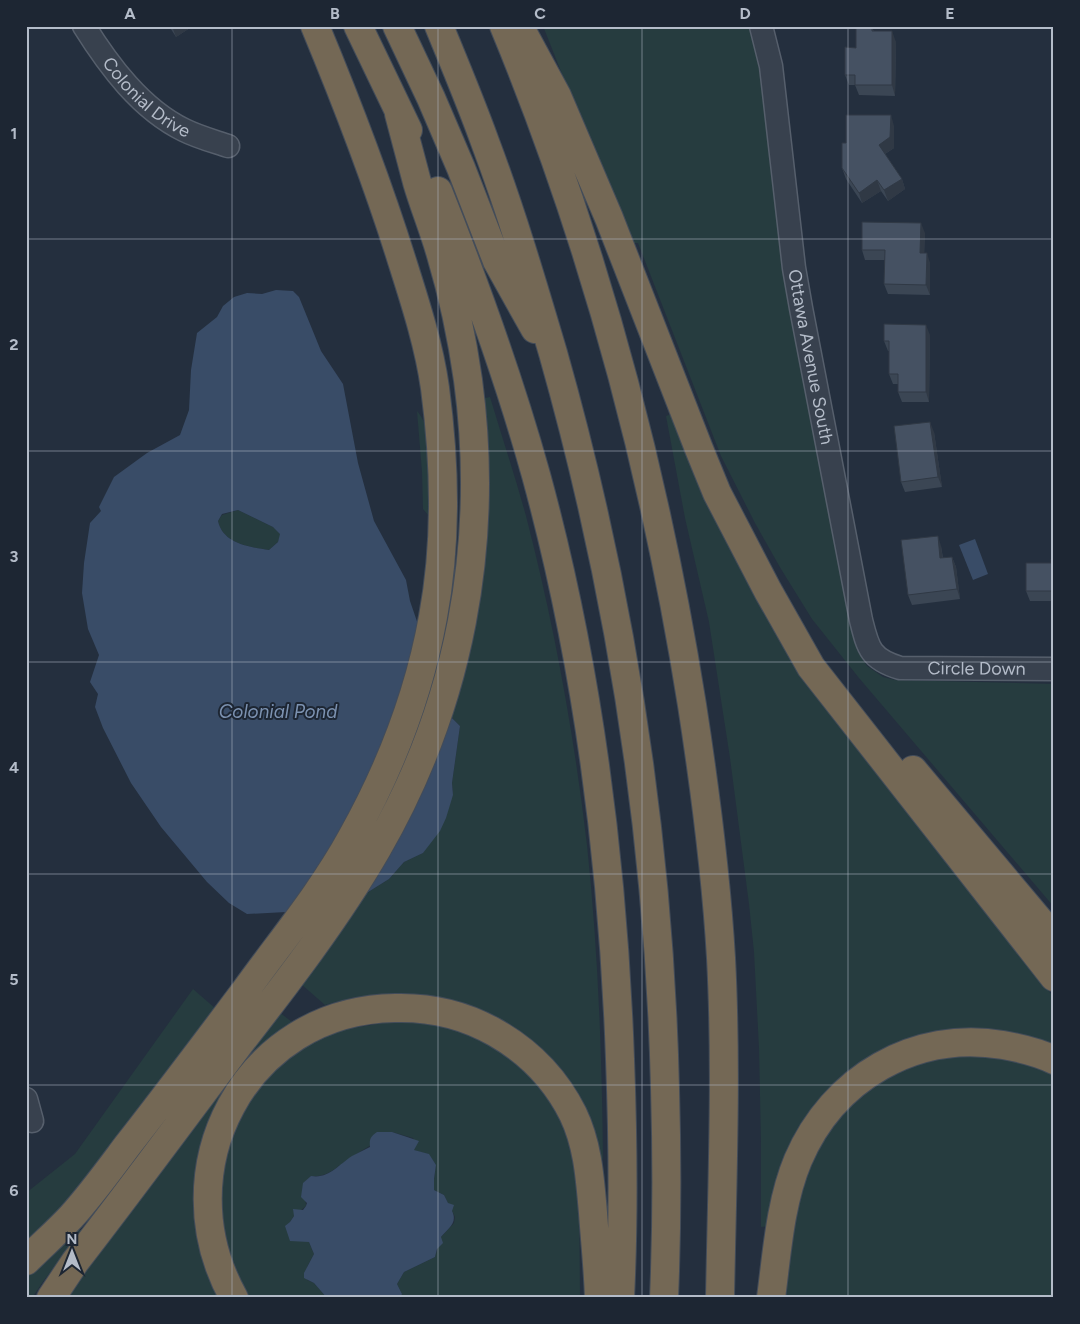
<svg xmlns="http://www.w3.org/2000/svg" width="1080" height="1324" viewBox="0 0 1080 1324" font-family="Figtree,sans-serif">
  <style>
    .green { fill: #263c3f }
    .water { fill: #394c67; fill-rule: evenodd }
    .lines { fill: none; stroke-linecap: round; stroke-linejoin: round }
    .minor-casing { stroke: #565f6c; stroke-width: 25 }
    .highway-casing { stroke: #434c59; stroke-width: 30 }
    .minor { stroke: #38414e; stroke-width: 22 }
    .highway { stroke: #746855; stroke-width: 28 }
    .wall { fill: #3b4654 }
    .shaded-wall { fill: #303945 }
    .building { fill: #455162; stroke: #303945 }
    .grid { fill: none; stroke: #b4bcc9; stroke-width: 1; stroke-opacity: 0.55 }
    .labels { text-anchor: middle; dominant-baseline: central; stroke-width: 4; stroke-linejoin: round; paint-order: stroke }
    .street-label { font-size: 18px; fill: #b4bcc9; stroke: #1d2633 }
    .water-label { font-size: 19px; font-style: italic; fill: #7c92b1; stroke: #1d2633 }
    .neatline { fill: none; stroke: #b4bcc9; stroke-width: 2 }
    .grid-label { font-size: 16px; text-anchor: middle; font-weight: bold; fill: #b4bcc9 }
  </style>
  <rect width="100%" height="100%" fill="#242f3e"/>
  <path class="green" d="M 543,26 L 749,26 L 760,72 L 788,303 L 853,637 L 857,650 L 867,666 L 883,677 L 895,680 L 1054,684 L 1054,907 L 859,678 L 812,619 L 781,569 L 755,523 L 721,456 L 638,243 L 629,243 Z
    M 490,397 C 502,437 515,476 526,516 C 554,624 574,734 587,845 C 598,949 602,1054 603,1159 L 599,1159 L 560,1074 L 392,995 L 355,997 L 325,1005 L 301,984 L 365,894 L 389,879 L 404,862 L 423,853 L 453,795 L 452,783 L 460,726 L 449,715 L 481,399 Z
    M 417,411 C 437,433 430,487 429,516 L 423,509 L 422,472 Z
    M 675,413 L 708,500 L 1010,939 L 1054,998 L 1054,1048 L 870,1057 L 770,1226 L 761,1227 L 761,1142 L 759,1048 L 754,952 L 749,904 L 730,758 L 709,622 L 685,518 L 666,416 Z
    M 238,510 L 273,527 L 281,534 L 278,542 L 269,550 C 250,547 223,544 218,521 L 222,515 Z
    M 193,989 L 216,1009 L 127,1133 L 26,1247 L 26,1193 L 75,1154 Z
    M 279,1012 L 292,1022 L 262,1044 L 250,1056 L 220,1100 L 221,1298 L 65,1298 Z
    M 407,1019 L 447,1024 L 485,1040 L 518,1062 L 551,1100 L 571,1140 L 579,1183 L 580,1298 L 400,1298 L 402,1294 L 397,1284 L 404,1272 L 435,1257 L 441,1237 L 454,1223 L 455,1217 L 444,1195 L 434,1190 L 434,1179 L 436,1165 L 428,1154 L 413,1150 L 416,1146 L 413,1138 L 392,1132 C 379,1141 365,1148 352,1157 C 338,1165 329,1178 311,1176 L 304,1183 L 306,1206 L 294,1216 L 290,1222 L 309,1242 L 314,1254 L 307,1267 L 307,1280 L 314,1283 L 327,1298 L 249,1298 L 239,1281 L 220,1224 L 222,1172 L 236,1124 L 248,1103 L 267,1078 L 301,1047 L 329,1032 Z
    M 984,1053 L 1027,1063 L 1054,1074 L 1054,1298 L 785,1298 L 797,1204 L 814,1150 L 844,1108 L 899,1069 L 943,1055 Z
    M 70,1229 L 82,1230 L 42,1283 L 32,1298 L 26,1298 L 26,1271 Z"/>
  <path class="water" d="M 276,290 L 293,291 L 299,297 L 321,351 L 343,384 L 358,463 L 374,521 L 406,580 L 410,601 L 449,715 L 460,726 L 452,783 L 453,795 L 446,818 L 440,831 L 423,853 L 404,862 L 389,879 L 365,894 L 286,912 L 247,914 L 229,903 L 207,882 L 161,827 L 131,783 L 103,728 L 95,707 L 98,694 L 90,682 L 99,655 L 88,629 L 82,593 L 84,563 L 90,523 L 101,511 L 99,507 L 114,477 L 147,453 L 180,435 L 189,410 L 191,370 L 197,333 L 217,317 L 223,306 L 234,297 L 247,293 L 262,294 ZM 238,510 L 273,527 L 280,534 L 278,542 L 269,550 C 250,547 223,544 218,521 L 222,514 Z
    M 975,539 L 988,574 L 973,580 L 959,545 Z
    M 377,1132 L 392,1132 L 419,1141 L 414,1150 L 429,1154 L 436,1165 L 434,1179 L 434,1190 L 444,1195 L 448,1203 L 454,1205 L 452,1211 C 458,1223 448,1228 441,1237 L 443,1243 L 437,1249 L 435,1257 L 404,1272 L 397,1284 L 402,1294 L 400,1298 L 327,1298 L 314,1283 L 304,1278 L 304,1273 L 314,1254 L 309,1242 L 290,1241 L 285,1226 L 290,1222 L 294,1216 L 293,1209 L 303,1210 L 306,1206 L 307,1203 L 301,1197 L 303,1183 L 311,1176 C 329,1179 338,1165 352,1156 C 358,1153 364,1150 370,1147 C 369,1139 371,1136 377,1132 Z"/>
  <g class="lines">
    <g class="minor-casing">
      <g id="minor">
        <path id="s1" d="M 84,26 C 109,66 141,109 184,130 C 198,137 213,141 228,146"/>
        <path id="s2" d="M 761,26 L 771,66 L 794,268 L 801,308 L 861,620 C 868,648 870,659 900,668 L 1054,669"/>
        <path d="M 26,1099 L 32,1121"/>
      </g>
    </g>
    <g class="highway-casing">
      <path id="highway" d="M 358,26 L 408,130
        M 397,26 L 431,98 L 461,168 L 497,261 L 535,329
        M 439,26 C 455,65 471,103 485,142 C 511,211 532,282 553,353 C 621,593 659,839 665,1088 C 667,1158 667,1228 664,1298
        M 504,26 C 594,243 655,473 692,705 C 705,789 716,873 721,958 C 727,1071 722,1185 720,1298
        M 524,35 L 557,96 L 609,218 L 699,449 L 717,493 L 768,591 L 811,667 L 1054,977
        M 438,191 C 475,284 509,378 536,475 C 588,665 613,863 620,1059 C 623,1138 624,1218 620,1298
        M 913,770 L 1054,938
        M 26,1261 C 41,1246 57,1232 71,1217 C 91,1195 109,1170 127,1146 C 167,1095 206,1043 245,991 C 281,941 322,892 352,837 C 390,769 419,694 433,617 C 447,542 445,463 435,388 C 429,345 415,302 402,261 C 377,181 347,103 315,26
        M 51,1298 L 75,1262 C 130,1191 183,1119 237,1047 C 286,984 337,918 377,849 C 460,705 490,543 468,380 C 462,338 453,295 441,255 C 434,230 424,206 417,182 C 411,159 405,136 399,114
        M 234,1298 C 162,1170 245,1010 395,1008 C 431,1007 465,1015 496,1033 C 529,1052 556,1080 573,1114 C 588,1145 590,1179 593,1213 C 595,1241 598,1269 599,1298
        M 771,1298 C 777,1253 780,1203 798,1160 C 833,1078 915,1030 1003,1045 C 1020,1048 1038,1052 1054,1060"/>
    </g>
    <use href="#minor" class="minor"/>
    <use href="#highway" class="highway"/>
  </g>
  <path class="wall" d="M 169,26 L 193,26 L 176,37 Z
    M 872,28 L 874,31 L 896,42 L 895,96 L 859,95 L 855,85 L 849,85 L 845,75 L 856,48 Z
    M 894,126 L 894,148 L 885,154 L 902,179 L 905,189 L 888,201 L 881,191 L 862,203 L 846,179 L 842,168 Z
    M 925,233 L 924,253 L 930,263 L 930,295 L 888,294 L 884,284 L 885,260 L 865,260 L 862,250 Z
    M 930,335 L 929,402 L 902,402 L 898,392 L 898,384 L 893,384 L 889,374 L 889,351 L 888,351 L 884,341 Z
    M 934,432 L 942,487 L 905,492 L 901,482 Z
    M 941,546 L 943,558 L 952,557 L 956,567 L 960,599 L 912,605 L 908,595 Z
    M 1054,559 L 1054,601 L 1030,601 L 1026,591 Z"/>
  <path class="shaded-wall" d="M 172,26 L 193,26 L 176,37 Z
    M 892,31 L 896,42 L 895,96 L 892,85 Z
    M 891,115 L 894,126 L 894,148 L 883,155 L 879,145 Z
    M 902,179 L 905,189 L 888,201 L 884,190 Z
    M 877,180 L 881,191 L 862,203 L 859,193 Z
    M 921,223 L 925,233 L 924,263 L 920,253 Z
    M 927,253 L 930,263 L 930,295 L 926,285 Z
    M 926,325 L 930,335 L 929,402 L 926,392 Z
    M 930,422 L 934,432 L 942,487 L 938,477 Z
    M 938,536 L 941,546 L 944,569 L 940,558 Z
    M 952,557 L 956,567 L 960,599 L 957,589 Z"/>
  <path class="building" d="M 856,28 L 872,28 L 872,31 L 892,31 L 892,85 L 855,85 L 855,75 L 845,75 L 845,47 L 856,48 Z
    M 846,115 L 891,115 L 890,137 L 879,145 L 902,179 L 884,190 L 877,180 L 859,193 L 842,168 L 842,143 L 846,143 Z
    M 862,222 L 921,223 L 920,253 L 927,253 L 926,285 L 884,284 L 885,250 L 862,250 Z
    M 884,324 L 926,325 L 926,392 L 898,392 L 898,374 L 889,374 L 889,341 L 884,341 Z
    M 930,422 L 938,477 L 901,482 L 894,426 Z
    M 938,536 L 940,558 L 952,557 L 957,589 L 908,595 L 901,540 Z
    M 1051,559 L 1054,559 L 1054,591 L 1026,591 L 1026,563 L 1051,563 Z"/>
  <path class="grid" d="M 232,26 L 232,1298M 438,26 L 438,1298M 642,26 L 642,1298M 848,26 L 848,1298M 26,239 L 1054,239M 26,451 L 1054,451M 26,662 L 1054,662M 26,874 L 1054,874M 26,1085 L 1054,1085"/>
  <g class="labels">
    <g class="street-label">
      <text stroke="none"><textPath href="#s1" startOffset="96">Colonial Drive</textPath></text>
      <text stroke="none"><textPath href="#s2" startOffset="335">Ottawa Avenue South</textPath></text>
      <text stroke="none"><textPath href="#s2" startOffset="746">Circle Down</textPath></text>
    </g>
    <g class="water-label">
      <text x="278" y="711">Colonial Pond</text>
    </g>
  </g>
  <rect width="1080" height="1324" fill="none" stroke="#1d2633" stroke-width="55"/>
  <g transform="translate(72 1252)" stroke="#1d2633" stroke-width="4" paint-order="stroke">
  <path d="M0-4L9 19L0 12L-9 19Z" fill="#b4bcc9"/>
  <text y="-8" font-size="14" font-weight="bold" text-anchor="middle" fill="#b4bcc9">N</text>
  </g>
  <rect x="28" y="28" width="1024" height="1268" class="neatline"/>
  <g class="grid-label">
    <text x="130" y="19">A</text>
    <text x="335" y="19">B</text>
    <text x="540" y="19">C</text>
    <text x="745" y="19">D</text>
    <text x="950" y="19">E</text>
    <text x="14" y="139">1</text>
    <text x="14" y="350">2</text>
    <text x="14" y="562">3</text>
    <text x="14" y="773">4</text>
    <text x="14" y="985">5</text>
    <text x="14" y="1196">6</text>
  </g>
</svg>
